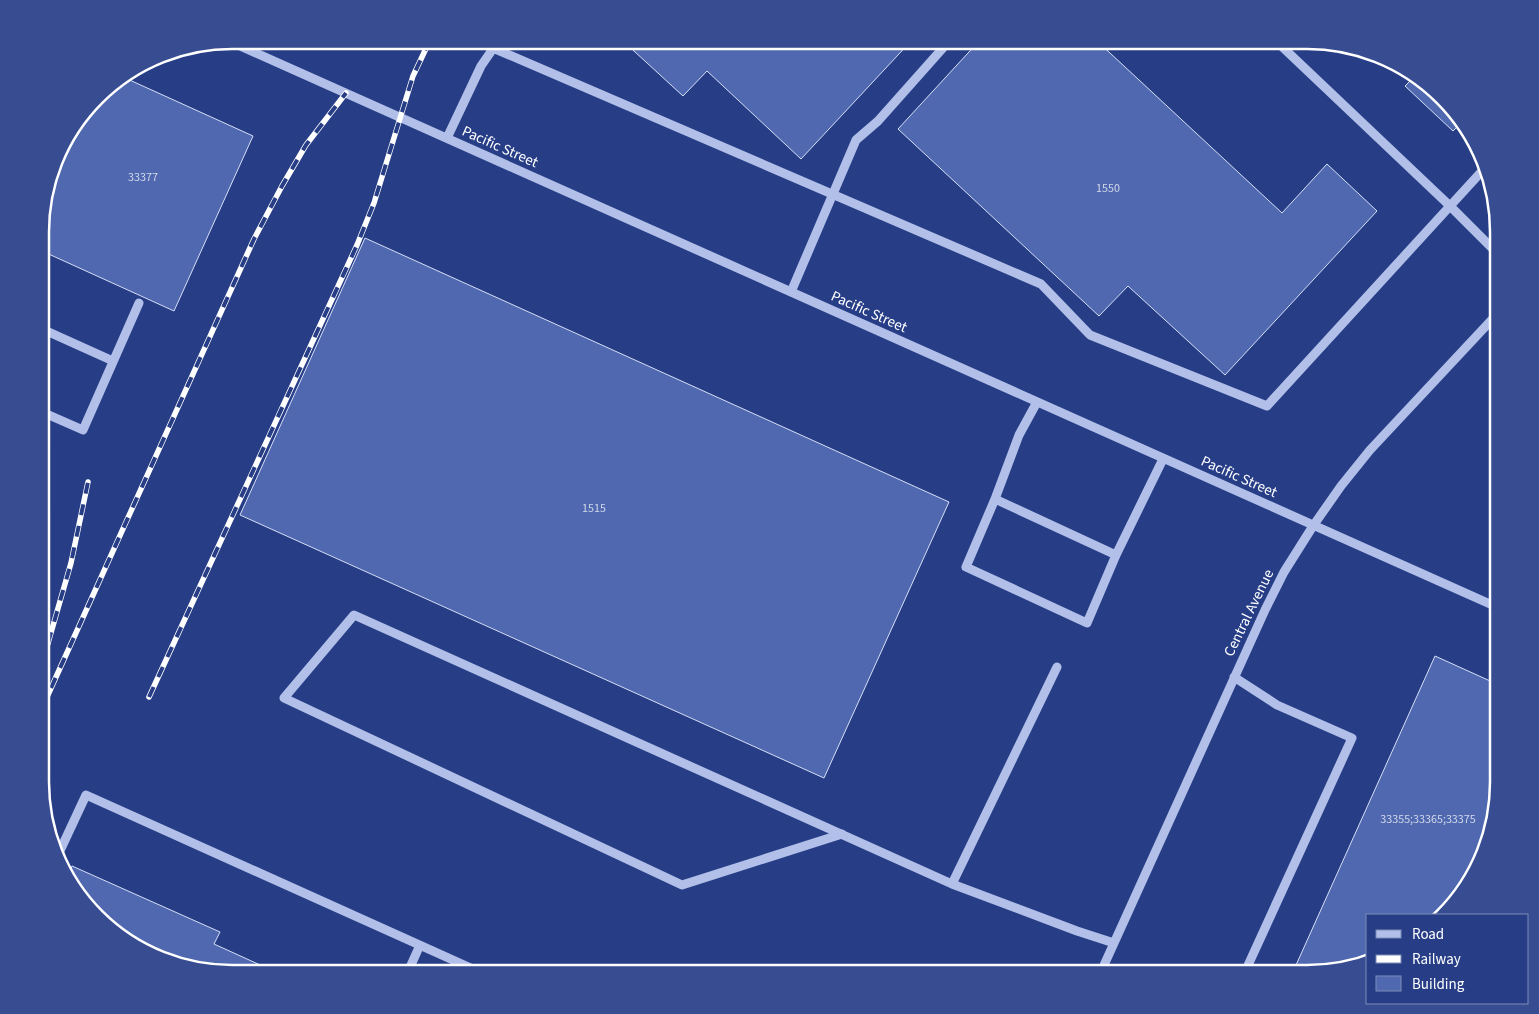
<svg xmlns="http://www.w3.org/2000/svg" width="1539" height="1014" viewBox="0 0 1539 1014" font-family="'Source Sans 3',sans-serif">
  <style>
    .building { fill: #4f68af; stroke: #d6dff7 }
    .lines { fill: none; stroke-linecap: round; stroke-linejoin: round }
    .minor { stroke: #b2c0e9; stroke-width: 9 }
    .rail-casing { stroke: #fff; stroke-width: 5.5 }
    .rail { stroke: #273e87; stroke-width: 4; stroke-dasharray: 11; stroke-linecap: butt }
    .labels { text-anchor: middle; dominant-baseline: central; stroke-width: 4; stroke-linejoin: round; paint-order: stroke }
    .number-label { font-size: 12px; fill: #d3d9eb }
    .street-label { font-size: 15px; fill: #fff; stroke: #273e87 }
    .rim { fill: none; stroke: #fff; stroke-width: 2.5 }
  </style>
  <rect width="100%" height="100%" fill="#273e87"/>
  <path class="building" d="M 622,40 L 912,40 L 801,159 L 707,71 L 683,96 Z
    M 980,40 L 1096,40 L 1282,213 L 1327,164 L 1377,211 L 1225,375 L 1128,286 L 1099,316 L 898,129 Z
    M 1416,75 L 1461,123 L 1453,131 L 1405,86 Z
    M 123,77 L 253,136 L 174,311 L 42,251 L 42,207 L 60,147 L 105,88 Z
    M 365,238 L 949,502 L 824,778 L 240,515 Z
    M 1435,656 L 1499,685 L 1499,794 L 1489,843 L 1466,889 L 1438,915 L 1368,915 L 1368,959 L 1319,974 L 1292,974 Z
    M 72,866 L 220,932 L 214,944 L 280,974 L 232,974 L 171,964 L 125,941 L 66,879 Z"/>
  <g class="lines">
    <path class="minor" d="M 1275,40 L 1450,206 L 1499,255
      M 229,41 L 1499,608
      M 493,48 L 1041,284 L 1090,335 L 1267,406 L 1483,170
      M 447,138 L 481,66 L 499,40
      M 791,292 L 856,140 L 878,121 L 950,40
      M 42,329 L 113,361
      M 1037,402 L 1019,435 L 995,499 L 966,567 L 1087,623 L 1116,555 L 1163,459
      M 42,412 L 83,430 L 139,303
      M 995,499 L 1116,555
      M 1057,667 L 952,884 L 1077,931 L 1114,943
      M 1234,677 L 1277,705 L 1352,738 L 1244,974
      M 842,834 L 682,885 L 284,698 L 354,615 L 952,884
      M 58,855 L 86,795 L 484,974
      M 407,974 L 420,945
      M 1100,974 L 1265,610 L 1284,572 L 1313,526 L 1341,486 L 1370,450 L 1499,312"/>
    <g class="rail-casing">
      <path id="rail" d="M 42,664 L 71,563 L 88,482
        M 149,697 L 357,245 L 374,203 L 413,76 L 430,40
        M 42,708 L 254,239 L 282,186 L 306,145 L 346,93"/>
    </g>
    <use href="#rail" class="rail"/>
  </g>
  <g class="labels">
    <g class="number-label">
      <text x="143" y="177">33377</text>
      <text x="1108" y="188">1550</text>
      <text x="594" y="508">1515</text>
      <text x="1428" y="819">33355;33365;33375</text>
    </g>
    <g class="street-label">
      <text transform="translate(500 147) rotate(24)">Pacific Street</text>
      <text transform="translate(869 312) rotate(24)">Pacific Street</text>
      <text transform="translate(1239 477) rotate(24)">Pacific Street</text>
      <text transform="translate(1249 613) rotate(-64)">Central Avenue</text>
    </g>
  </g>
  <path d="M0 0H1539V1014H0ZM232 49H1307A183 183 0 0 1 1490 232V782A183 183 0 0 1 1307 965H232A183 183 0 0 1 49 782V232A183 183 0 0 1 232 49Z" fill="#384d91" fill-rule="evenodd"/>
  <path class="rim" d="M232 49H1307A183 183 0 0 1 1490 232V782A183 183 0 0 1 1307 965H232A183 183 0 0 1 49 782V232A183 183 0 0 1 232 49Z"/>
  <rect x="1366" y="914" width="162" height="90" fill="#273e87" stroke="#7d8bb7"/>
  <rect x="1376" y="930" width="25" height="8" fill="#b2c0e9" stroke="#7d8bb7"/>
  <text x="1412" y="939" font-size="15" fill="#ffffff">Road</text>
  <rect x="1376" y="955" width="25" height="8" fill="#ffffff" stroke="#7d8bb7"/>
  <text x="1412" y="964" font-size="15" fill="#ffffff">Railway</text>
  <rect x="1376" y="976" width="25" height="15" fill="#4f68af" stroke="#7d8bb7"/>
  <text x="1412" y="989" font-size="15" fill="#ffffff">Building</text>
</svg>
